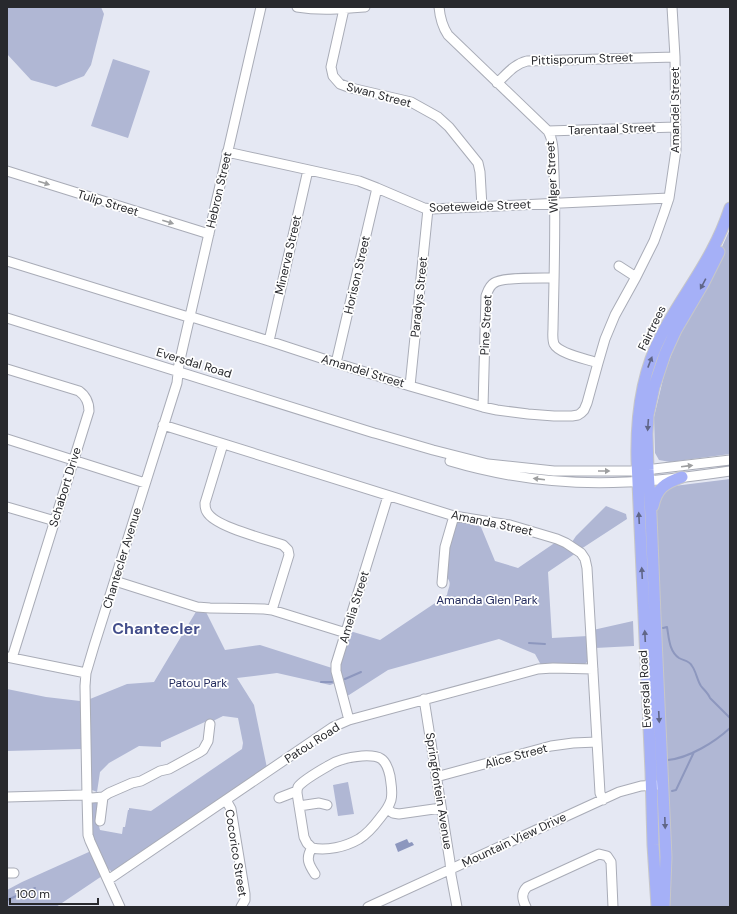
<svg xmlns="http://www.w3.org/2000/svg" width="737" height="914" viewBox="0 0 737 914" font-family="'DM Sans',sans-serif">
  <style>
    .green { fill: #b0b7d4 }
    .water { fill: #8d97be }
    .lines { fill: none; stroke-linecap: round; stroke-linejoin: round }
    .stream { stroke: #8d97be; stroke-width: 2 }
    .minor-casing { stroke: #a9acb7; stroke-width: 11 }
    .major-casing { stroke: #c7c7c8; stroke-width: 13 }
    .minor { stroke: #fff; stroke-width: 9 }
    .major { stroke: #a5b0f7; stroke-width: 11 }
    .oneway { fill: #9e9fa0 }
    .oneway2 { fill: #606688 }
    .labels { text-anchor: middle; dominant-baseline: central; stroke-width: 3.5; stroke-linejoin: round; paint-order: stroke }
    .street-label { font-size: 12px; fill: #28292d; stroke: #fff }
    .park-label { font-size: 12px; fill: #242c5e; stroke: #fff }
    .district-label { font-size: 16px; font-weight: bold; fill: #434e8b; stroke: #fff }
  </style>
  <rect width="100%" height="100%" fill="#e5e8f3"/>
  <path class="green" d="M 7,7 L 101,7 L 104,14 L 91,65 L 84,76 L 56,87 L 31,80 L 7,54 Z
    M 113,59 L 150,71 L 128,138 L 91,126 Z
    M 730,229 L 730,454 L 670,462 L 659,460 L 655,453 L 654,417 L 664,375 L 677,339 L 697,303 Z
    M 730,479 L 730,907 L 666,907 L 656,501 L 663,491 L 674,486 Z
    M 606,506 L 626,514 L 627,519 L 581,549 L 572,542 L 576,536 Z
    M 459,520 L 481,523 L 481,527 L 495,561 L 518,568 L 556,542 L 576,553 L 548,572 L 552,638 L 588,636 L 588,661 L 585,664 L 541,665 L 535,654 L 499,639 L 388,670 L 349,695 L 346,696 L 339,670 L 350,631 L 380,640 L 447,595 C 448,587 453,584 446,576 L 448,552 L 457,522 Z
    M 197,610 L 206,612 L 225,650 L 260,645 L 332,668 L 336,683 L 330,685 L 277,673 L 237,678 L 254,705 L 267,768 L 116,871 L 111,871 L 106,867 L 93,838 L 92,832 L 92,803 L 96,802 L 97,803 L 98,823 L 100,830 L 122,834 L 123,827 L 125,827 L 128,810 L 129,810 L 129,808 L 151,811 L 242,749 L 243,743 L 238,718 L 223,716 L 213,721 L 207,721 L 161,742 L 161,747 L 139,746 L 109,763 L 100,772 L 97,792 L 92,790 L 91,787 L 90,699 L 127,684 L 154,682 Z
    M 633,621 L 634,646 L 595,648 L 593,630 Z
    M 7,689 L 46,697 L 80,701 L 82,749 L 7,751 Z
    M 348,782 L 354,814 L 338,816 L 333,785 Z
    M 91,851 L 102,876 L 56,907 L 7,907 L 7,890 L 22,882 Z"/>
  <path class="water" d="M 407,839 L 409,843 L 412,842 L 414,845 L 398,852 L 395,844 Z"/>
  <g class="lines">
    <path class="stream" d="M 663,628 L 667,627 C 669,638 669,651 679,658 C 684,661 689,660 692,666 C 696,671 697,680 701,686 C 704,690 708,693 710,698 L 730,718
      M 529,643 L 545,644
      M 345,679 L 361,672
      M 321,682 L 332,682
      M 668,760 C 689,758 715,742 730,728
      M 672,791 L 676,790 L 694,752
      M 7,900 L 35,888"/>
    <g class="minor-casing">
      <path id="minor" d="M 297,7 C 320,11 342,9 365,7
        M 439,7 C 440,18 442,26 448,35 L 548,131 C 555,143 553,160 554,173 C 556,225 554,276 553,328 C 553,333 552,339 554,344 C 559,354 587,359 598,363
        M 344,9 L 331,67 L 333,76 L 340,84 L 351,88 L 411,102 L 438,117 L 449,127 L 478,163 L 480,172 L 482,207
        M 497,83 C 507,74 514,64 527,61 L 675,57
        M 548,131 L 676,127
        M 227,152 L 359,181 L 377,188 L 424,208 L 432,209 L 669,198
        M 7,171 L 209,234
        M 7,261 L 185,316 L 195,318 L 269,341 L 336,363 L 410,386 L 483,407 L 497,410 L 528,414 L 554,416 L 572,416 L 578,415 L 581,413 L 584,410 L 587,403 L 598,363 L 605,339 L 615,315 L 636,277 L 654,241 L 664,213 L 669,198 L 676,150 L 675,57 L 672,7
        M 619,266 L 636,277
        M 7,318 L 374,433 L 378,434 L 433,450 L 488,464 L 554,471 L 637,471 L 730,460
        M 269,341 L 308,170
        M 336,363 L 377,188
        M 7,369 L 79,391 C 86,396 89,403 89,411 L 12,658
        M 410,386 L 428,209
        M 483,407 L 486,296 C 488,291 489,286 494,283 C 502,277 542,278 554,278
        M 163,425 L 454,516 L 510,525 L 557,539 L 566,543 L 581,553 L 585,559 L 587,568 L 600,793 L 603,800
        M 7,439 L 145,483
        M 223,444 L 205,503 C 205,506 205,509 207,512 C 215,527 266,539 283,545 L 288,550 L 289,555 L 272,610
        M 450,461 C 507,478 568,485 627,482 C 662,481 696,476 730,471
        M 7,507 L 55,521
        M 115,581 L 197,607 L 210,608 L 264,609 L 272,610 L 346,633
        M 442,583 L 445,547 L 454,516
        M 7,657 L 86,673
        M 424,699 L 450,862 L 451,875 L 457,907
        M 349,720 L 336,671 L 336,664 L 388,496
        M 436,777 L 551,746 L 573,743 L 597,742
        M 7,797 L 82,795 L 92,798 L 103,797 L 109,793 L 132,783 L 141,781 L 160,771 L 169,769 L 200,752 L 203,750 L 208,741 L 210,724
        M 279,798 L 297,791
        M 226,800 L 231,809 L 245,894 L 245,900 L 241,907
        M 299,806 L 319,803 L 327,805
        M 387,809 L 393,813 L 399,814 L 441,808
        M 100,821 L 103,797
        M 312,848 L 307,843 L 304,837 L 297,793 C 297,791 297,789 298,787 C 302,781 321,770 328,766 C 338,759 350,757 362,756 C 380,755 386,758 390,776 C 391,784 393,792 391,800 C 389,807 385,812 380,818 C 374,826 367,834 359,839 C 345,847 327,851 312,848 C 305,858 309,865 315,874
        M 7,873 L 14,873
        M 108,880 L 333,727 L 349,720 L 538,669 L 553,668 L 593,669
        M 120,907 L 90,841 L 88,835 L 87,796 L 85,686 L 86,673 L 94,646 L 177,383 L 179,364 L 261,7
        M 368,907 L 619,792 L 641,786 L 658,785
        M 526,907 C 522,899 521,893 527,887 L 599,854 L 607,856 L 611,862 L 613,907"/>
    </g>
    <g class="major-casing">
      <path id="major" d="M 653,506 C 657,488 665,483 682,477
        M 657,907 L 653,845 L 651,772 L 637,460 C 636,416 641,373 662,334 C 677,305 697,279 712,250 C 719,237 725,223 730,208
        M 664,907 L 666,857 L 655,616 L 651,515 L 648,470 L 647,434 L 648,415 L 654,387 L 665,354 L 676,330 L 703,284 L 719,252"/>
    </g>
    <use href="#minor" class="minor"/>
    <use href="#major" class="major"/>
  </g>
  <defs><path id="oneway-solid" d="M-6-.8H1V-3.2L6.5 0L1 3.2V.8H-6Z"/></defs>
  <g class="oneway">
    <use href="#oneway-solid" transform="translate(44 183) rotate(17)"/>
    <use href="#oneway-solid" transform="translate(168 222) rotate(17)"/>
    <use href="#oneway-solid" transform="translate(687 466) rotate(-7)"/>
    <use href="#oneway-solid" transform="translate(604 471)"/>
    <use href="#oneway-solid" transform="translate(539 479) rotate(-173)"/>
  </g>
  <g class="oneway2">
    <use href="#oneway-solid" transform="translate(703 284) rotate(118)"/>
    <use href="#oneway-solid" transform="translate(650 362) rotate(-69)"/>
    <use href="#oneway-solid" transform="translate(648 425) rotate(94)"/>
    <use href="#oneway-solid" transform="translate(639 518) rotate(-93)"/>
    <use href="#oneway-solid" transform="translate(642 573) rotate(-93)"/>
    <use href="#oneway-solid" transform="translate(645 636) rotate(-93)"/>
    <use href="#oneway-solid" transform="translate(659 717) rotate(87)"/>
    <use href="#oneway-solid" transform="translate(665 823) rotate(88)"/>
  </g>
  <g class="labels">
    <g class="street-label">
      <text transform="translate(582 59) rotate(-2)">Pittisporum Street</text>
      <text transform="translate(379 95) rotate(15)">Swan Street</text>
      <text transform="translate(675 110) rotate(-90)">Amandel Street</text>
      <text transform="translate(612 129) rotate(-2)">Tarentaal Street</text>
      <text transform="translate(552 177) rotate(-93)">Wilger Street</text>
      <text transform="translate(219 190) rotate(-77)">Hebron Street</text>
      <text transform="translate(108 203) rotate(17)">Tulip Street</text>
      <text transform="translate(480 206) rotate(-2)">Soeteweide Street</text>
      <text transform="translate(288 255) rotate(-77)">Minerva Street</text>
      <text transform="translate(357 275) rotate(-77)">Horison Street</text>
      <text transform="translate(419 297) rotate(-84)">Paradys Street</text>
      <text transform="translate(486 325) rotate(-87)">Pine Street</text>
      <text transform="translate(652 328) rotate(-64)">Fairtrees</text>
      <text transform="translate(194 363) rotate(17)">Eversdal Road</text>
      <text transform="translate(363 371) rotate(17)">Amandel Street</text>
      <text transform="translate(65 487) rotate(-73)">Schabort Drive</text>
      <text transform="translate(492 523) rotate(12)">Amanda Street</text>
      <text transform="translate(122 558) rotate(-73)">Chantecler Avenue</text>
      <text transform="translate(354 607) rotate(-73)">Amelia Street</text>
      <text transform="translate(645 689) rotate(-93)">Eversdal Road</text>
      <text transform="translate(312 743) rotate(-33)">Patou Road</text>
      <text transform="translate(516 756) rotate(-15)">Alice Street</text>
      <text transform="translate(439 791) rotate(81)">Springfontein Avenue</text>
      <text transform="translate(514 840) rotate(-25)">Mountain View Drive</text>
      <text transform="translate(236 853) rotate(81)">Cocorico Street</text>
    </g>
    <g class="park-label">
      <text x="487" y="600">Amanda Glen Park</text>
      <text x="198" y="683">Patou Park</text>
    </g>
    <g class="district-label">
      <text x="156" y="628">Chantecler</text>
    </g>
  </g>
  <rect width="737" height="914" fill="none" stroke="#28292d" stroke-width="16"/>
  <path d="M10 898v6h88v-6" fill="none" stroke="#28292d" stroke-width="2"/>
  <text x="16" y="898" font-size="12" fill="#28292d" stroke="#ffffff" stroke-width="3" paint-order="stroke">100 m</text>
</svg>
